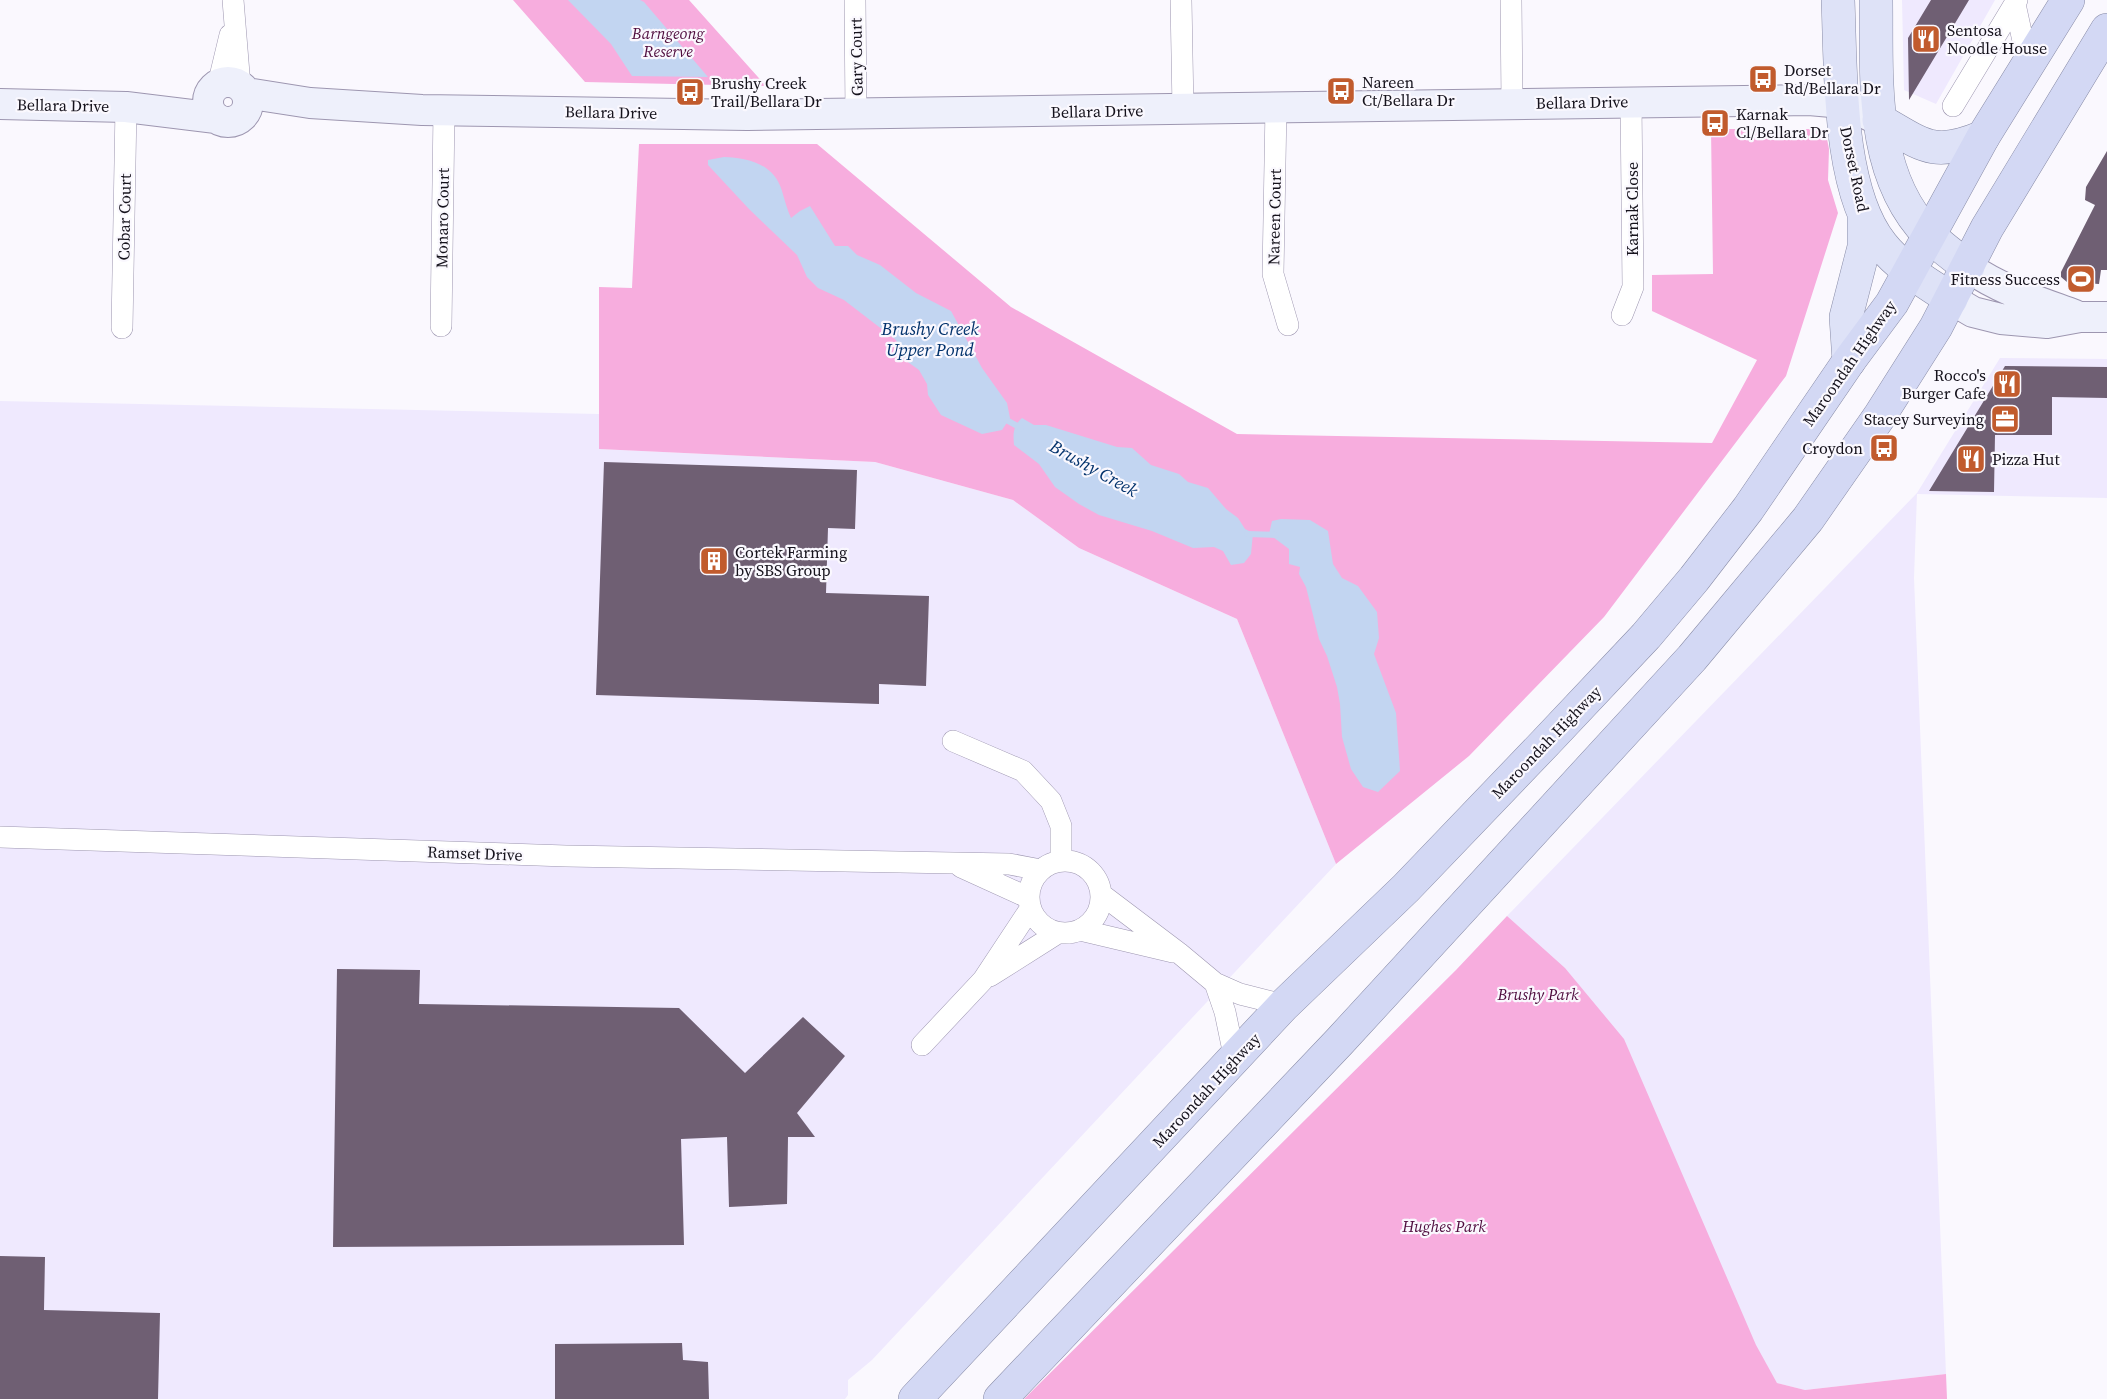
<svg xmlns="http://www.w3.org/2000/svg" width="2107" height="1399" viewBox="0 0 2107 1399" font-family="'Source Serif 4',serif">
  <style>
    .built { fill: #efe9fe }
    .green { fill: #f7adde }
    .water { fill: #c2d5f1 }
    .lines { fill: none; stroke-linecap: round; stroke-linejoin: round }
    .stream { stroke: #c2d5f1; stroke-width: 6 }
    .building { fill: #6f5f73 }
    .minor-casing { stroke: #9d96b0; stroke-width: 22 }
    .secondary-casing { stroke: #9d96b0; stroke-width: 32 }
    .primary-casing { stroke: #898ca7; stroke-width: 34 }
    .trunk-casing { stroke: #898ca7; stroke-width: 34 }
    .minor { stroke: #fff; stroke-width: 21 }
    .secondary { stroke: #eef0fb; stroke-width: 30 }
    .primary { stroke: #dee2f7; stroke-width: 33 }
    .trunk { stroke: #d3d8f4; stroke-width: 33 }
    .labels { text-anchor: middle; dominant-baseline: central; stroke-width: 4.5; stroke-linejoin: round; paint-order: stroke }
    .poi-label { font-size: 16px; fill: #15121c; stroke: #faf8fe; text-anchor: start }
    .park-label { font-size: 16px; font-style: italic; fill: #4f0c3e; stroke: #faf8fe }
    .street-label { font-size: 16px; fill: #15121c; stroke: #faf8fe }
    .water-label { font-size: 18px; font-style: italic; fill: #02326c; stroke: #faf8fe }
  </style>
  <rect width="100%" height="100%" fill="#faf8fe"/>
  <path class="built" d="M 1902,0 L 1995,0 L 1936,104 L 1904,90 Z
    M 2000,358 L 2107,359 L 2107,498 L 1917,494 L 1914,578 L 1946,1374 L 1805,1390 L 1777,1383 L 1507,916 L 1917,493 Z
    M 0,401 L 599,414 L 599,449 L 875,462 L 1013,500 L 1079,548 L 1237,619 L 1336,864 L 872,1360 L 848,1380 L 848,1395 L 845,1399 L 0,1399 Z"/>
  <path class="green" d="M 513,0 L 689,0 L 766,86 L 585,82 Z
    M 1711,129 L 1820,129 L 1827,139 L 1829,149 L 1828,180 L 1838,213 L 1786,376 L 1604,617 L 1469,756 L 1336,864 L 1237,619 L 1079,548 L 1013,500 L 875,462 L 599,449 L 599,287 L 632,288 L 639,144 L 817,144 L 1011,307 L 1237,434 L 1712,443 L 1757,360 L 1652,311 L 1652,275 L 1713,274 Z
    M 1507,916 L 1565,968 L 1624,1039 L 1756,1345 L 1777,1383 L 1805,1390 L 1946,1374 L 1947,1399 L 1024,1399 L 1456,970 Z"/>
  <path class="water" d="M 568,0 L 640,0 L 644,2 L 708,77 L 632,76 L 611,44 Z
    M 724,157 C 749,158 774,164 782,191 C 785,201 787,209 791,218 L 800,211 L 810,206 L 835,246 L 848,246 L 857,255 L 880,265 L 916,293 L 951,311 L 982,368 L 1007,403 L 1010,418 L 1002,430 L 982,434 L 941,415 L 928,395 L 927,384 L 919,370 L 905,360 L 896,340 L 844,300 L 818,288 L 807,277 L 797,255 L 749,209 L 708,165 L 708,160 Z
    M 1022,418 L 1034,425 L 1046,425 L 1117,447 L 1132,448 L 1151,465 L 1179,474 L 1188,482 L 1208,488 L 1226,509 L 1238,518 L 1245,529 L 1253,533 L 1251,554 L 1244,563 L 1231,565 L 1223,551 L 1214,547 L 1193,548 L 1152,531 L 1099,515 L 1079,504 L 1055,487 L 1039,464 L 1014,445 C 1013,433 1013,426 1022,418 Z
    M 1281,519 L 1310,520 L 1328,531 L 1333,564 L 1342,578 L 1358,586 L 1377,612 L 1379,638 L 1374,654 L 1396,713 L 1400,771 L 1378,792 L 1363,787 L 1351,769 L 1342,737 L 1340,704 L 1337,687 L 1327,656 L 1319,639 L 1306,587 L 1299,574 L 1300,567 L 1289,564 L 1289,549 L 1269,534 L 1272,521 Z"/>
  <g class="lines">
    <path class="stream" d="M 1001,417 L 1021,428
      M 1247,534 L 1276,535"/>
  </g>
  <path class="building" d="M 1931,0 L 1969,0 L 1909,100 L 1908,38 Z
    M 2107,151 L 2107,270 L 2101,270 L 2099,284 L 2067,282 L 2061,277 L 2061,272 L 2095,205 L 2085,200 L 2086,187 Z
    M 2005,366 L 2107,367 L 2107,398 L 2052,397 L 2052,435 L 1995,435 L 1994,492 L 1929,491 Z
    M 604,462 L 857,470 L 855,529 L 828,528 L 826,593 L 929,596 L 926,686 L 879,684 L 879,704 L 596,695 Z
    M 337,969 L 420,970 L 419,1004 L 679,1008 L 745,1073 L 803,1017 L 845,1056 L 797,1113 L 815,1137 L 788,1137 L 787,1204 L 729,1207 L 727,1137 L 681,1139 L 684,1245 L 333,1247 Z
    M 0,1256 L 45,1257 L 44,1310 L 160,1313 L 158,1399 L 0,1399 Z
    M 682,1343 L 683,1360 L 708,1362 L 709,1399 L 555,1399 L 555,1344 Z"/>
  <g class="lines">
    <g class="minor-casing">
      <path id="minor" d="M 233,0 L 240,86
        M 855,0 L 856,115
        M 1181,0 L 1183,109
        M 1511,0 L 1512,103
        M 2015,4 L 2028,64
        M 218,85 L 230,35
        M 1953,106 L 2017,0
        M 1276,107 L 1273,274 L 1288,325
        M 1622,315 L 1633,287 L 1631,102
        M 441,326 L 444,111
        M 122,328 L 126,107
        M 953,741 L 1023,771 L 1051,801 L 1061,826 L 1061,861
        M 0,837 L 566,856 L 1009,864 L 1041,870
        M1029 897a36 36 0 1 1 72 0a36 36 0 1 1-72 0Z
        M 961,867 L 1029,898
        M 1101,894 L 1179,953 L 1215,983 L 1240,994 L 1284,1005
        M 1080,930 L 1173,952
        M 990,976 L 1058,933
        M 1215,983 L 1225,1012 L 1235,1060
        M 922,1045 L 983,980 L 1030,909"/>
    </g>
    <g class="secondary-casing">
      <path id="secondary" d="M208 102a20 20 0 1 1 40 0a20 20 0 1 1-40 0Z
        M 246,93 L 310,103 L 422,110 L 747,115 L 1809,100 L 1843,103 L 1879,120
        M 0,104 L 126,107 L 216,118
        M 1968,267 C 2001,290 2037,301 2075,315
        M 1951,299 L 1973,312 L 2001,319 L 2047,323 L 2080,317 L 2107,317"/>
    </g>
    <g class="primary-casing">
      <path id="primary" d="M 1838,0 C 1841,70 1837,189 1882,245 C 1900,268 1927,283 1951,299
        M 1876,0 C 1877,79 1869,174 1929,235 C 1941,247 1955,257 1968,267
        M 1879,120 C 1923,145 1933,158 1983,137
        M 1849,361 L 1846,317 L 1864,247 L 1864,217"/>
    </g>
    <g class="trunk-casing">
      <path id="trunk" d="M 915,1399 L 1284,1005 L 1406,888 L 1546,742 L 1646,636 L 1694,579 L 1748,509 L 1849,361 L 1892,303 L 1983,137 L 2068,0
        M 1000,1399 L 1340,1041 L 1692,658 L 1808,519 L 1879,417 L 1936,327 L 1987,228 L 2107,30"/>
    </g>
    <use href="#minor" class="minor"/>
    <use href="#secondary" class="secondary"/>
    <use href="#primary" class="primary"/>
    <use href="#trunk" class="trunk"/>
  </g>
  <defs>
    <g id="restaurant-square" transform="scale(1.5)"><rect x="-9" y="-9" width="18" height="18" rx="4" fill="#c15b2d" stroke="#faf8fe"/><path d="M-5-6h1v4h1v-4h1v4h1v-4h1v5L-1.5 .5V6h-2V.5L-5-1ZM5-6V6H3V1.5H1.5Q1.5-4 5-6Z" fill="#fff"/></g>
    <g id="bus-square" transform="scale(1.5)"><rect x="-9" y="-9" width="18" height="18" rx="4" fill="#c15b2d" stroke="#faf8fe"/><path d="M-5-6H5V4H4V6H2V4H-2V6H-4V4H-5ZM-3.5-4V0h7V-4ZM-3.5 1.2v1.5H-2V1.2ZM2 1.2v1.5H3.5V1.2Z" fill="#fff"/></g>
    <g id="stadium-square" transform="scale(1.5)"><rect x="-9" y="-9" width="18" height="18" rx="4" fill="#c15b2d" stroke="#faf8fe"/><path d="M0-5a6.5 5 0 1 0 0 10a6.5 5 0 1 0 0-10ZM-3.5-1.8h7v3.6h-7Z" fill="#fff"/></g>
    <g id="office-square" transform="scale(1.5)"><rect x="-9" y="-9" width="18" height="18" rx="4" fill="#c15b2d" stroke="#faf8fe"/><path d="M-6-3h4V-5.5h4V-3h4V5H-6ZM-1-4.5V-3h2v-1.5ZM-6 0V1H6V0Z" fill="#fff"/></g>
    <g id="building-square" transform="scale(1.5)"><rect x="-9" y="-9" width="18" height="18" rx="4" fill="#c15b2d" stroke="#faf8fe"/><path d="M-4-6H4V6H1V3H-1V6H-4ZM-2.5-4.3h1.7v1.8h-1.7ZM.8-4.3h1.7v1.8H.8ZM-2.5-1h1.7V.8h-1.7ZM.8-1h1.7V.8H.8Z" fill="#fff"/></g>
  </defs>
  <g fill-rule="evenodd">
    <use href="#restaurant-square" x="1926" y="39"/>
    <use href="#bus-square" x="1763" y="79"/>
    <use href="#bus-square" x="1341" y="91"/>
    <use href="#bus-square" x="690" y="92"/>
    <use href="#bus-square" x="1715" y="123"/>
    <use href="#stadium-square" x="2081" y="279"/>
    <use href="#restaurant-square" x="2007" y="384"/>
    <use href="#office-square" x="2005" y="419"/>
    <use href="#bus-square" x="1884" y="448"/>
    <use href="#restaurant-square" x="1971" y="459"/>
    <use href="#building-square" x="714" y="561"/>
  </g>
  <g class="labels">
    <g class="poi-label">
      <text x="1947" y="30">Sentosa<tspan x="1947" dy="18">Noodle House</tspan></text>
      <text x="1784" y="70">Dorset<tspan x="1784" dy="18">Rd/Bellara Dr</tspan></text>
      <text x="1362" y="82">Nareen<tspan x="1362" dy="18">Ct/Bellara Dr</tspan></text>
      <text x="711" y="83">Brushy Creek<tspan x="711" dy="18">Trail/Bellara Dr</tspan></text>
      <text x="1736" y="114">Karnak<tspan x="1736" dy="18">Cl/Bellara Dr</tspan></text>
      <text x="2060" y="279" text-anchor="end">Fitness Success</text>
      <text x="1986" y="375" text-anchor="end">Rocco's<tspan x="1986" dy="18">Burger Cafe</tspan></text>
      <text x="1984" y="419" text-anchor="end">Stacey Surveying</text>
      <text x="1863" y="448" text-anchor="end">Croydon</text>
      <text x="1992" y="459">Pizza Hut</text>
      <text x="735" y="552">Cortek Farming<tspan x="735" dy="18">by SBS Group</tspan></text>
    </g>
    <g class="park-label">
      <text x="668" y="33">Barngeong<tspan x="668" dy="18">Reserve</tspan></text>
      <text x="1538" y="994">Brushy Park</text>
      <text x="1444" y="1226">Hughes Park</text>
    </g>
    <g class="street-label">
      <text transform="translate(856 57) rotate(-91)">Gary Court</text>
      <text transform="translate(1582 102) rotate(-1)">Bellara Drive</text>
      <text transform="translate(63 105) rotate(1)">Bellara Drive</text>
      <text transform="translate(1097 111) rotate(-1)">Bellara Drive</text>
      <text transform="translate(611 112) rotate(1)">Bellara Drive</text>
      <text transform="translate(1855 169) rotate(78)">Dorset Road</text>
      <text transform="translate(1632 209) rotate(-90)">Karnak Close</text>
      <text transform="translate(124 217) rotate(-89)">Cobar Court</text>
      <text transform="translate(1274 217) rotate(-89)">Nareen Court</text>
      <text transform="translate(442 218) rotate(-89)">Monaro Court</text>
      <text transform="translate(1849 363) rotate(-55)">Maroondah Highway</text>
      <text transform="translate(1546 742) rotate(-46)">Maroondah Highway</text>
      <text transform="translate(475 853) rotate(2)">Ramset Drive</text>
      <text transform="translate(1206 1090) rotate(-47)">Maroondah Highway</text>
    </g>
    <g class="water-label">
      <text x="930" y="328">Brushy Creek<tspan x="930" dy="21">Upper Pond</tspan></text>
      <text transform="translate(1094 468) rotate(29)">Brushy Creek</text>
    </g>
  </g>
</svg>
